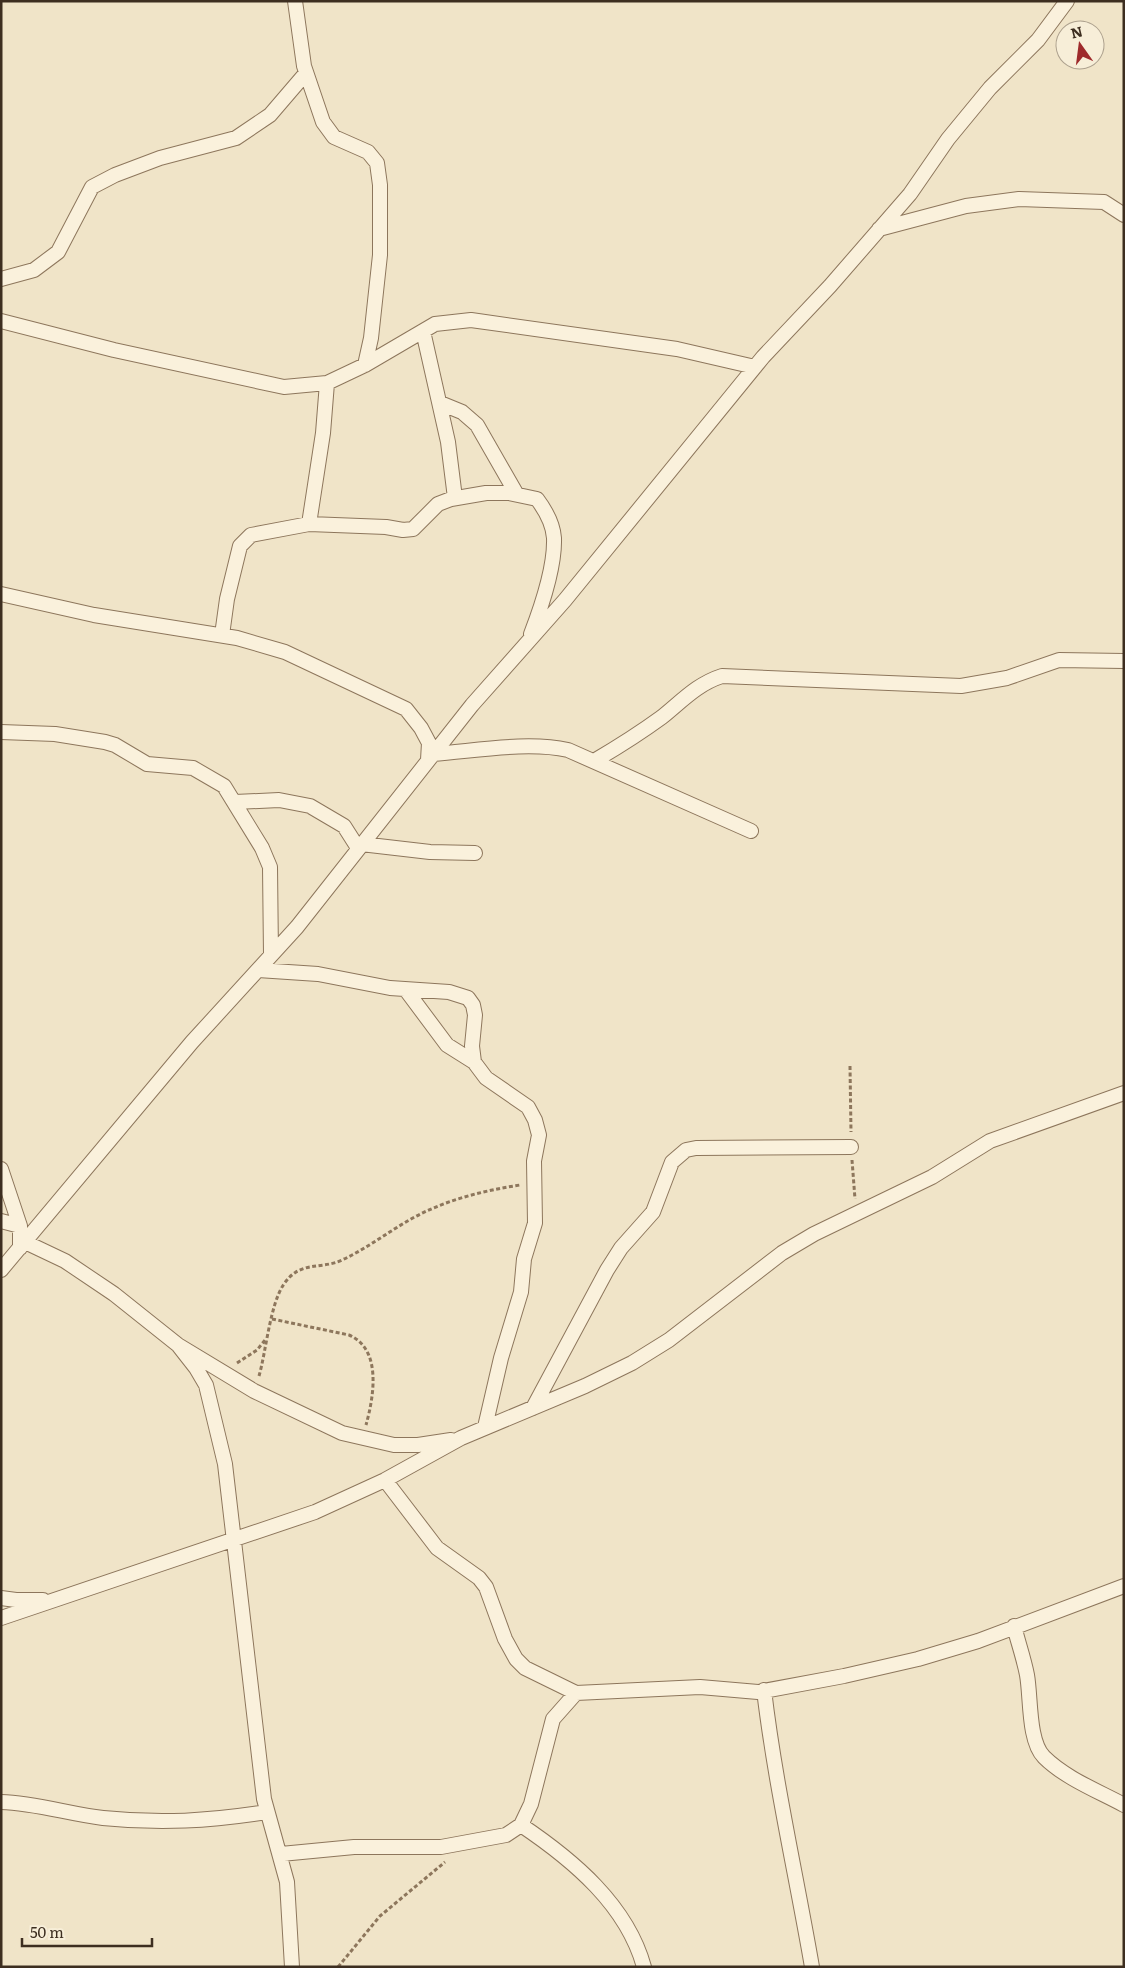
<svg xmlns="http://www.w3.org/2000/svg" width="1125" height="1968" viewBox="0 0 1125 1968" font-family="Literata,serif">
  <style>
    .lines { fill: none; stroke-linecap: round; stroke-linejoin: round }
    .minor-casing { stroke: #8d765c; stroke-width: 16 }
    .path { stroke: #8d765c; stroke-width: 3; stroke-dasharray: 4 2.5; stroke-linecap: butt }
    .minor { stroke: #faf1dc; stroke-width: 14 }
  </style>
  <rect width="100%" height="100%" fill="#f0e4c8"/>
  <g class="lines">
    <g class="minor-casing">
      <path id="minor" d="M 295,1 L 304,66 L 323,122 L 334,137 L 368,152 L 377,163 L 380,185 L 380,255 L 371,338 L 365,365
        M 879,229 L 966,206 L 1019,199 L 1104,202 L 1124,215
        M 1,279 L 34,270 L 58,252 L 92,187 L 115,175 L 160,158 L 236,138 L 270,115 L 306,73
        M 1,321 L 114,350 L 284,387 L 327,383 L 365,365 L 435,324 L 471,320 L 677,349 L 755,367
        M 423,331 L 448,442 L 455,498
        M 440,403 L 462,412 L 477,425 L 516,493
        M 309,524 L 323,433 L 327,383
        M 1,594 L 94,615 L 237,638 L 285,652 L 406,709 L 421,728 L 429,743 L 428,760
        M 222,635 L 227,599 L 240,546 L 251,535 L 309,524 L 386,527 L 403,530 L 413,529 L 438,504 L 451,499 L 486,493 L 509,493 L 537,499 C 546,511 553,523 554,538 C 555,566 541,608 531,634
        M 1,732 L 55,734 L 105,742 L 115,745 L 147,764 L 193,768 L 224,786 L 262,848 L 270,867 L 271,955
        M 433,754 C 475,751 527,741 568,750 L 751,831
        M 594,761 C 618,747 640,733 662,717 C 682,701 697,684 722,676 L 961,686 L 1007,678 L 1059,660 L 1124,661
        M 235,802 L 279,800 L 310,806 L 344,826 L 358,848
        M 361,844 L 430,852 L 475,853
        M 258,970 L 318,974 L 390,988 L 449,992 L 468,998 L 473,1005 L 475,1015 L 472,1046 L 474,1062 L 486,1078 L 528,1107 L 535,1120 L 539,1135 L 534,1161 L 535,1223 L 524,1259 L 521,1292 L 501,1358 L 485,1427
        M 406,990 L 447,1045 L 474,1062
        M 1,1169 L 20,1226 L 20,1248
        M 1,1221 L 20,1226
        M 25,1242 L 65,1261 L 114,1294 L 178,1345 L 254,1391 L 342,1433 L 394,1445 L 418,1445 L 451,1440
        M 1,1270 L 192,1042 L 297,927 L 472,705 L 565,600 L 763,357 L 830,286 L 910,194 L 948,139 L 990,88 L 1038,40 L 1067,1
        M 178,1345 L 196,1368 L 206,1385 L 225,1464 L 264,1799 L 287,1882 L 292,1967
        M 533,1408 L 607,1270 L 621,1248 L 653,1212 L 672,1162 L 686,1150 L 696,1148 L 851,1147
        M 385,1480 L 437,1548 L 479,1578 L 486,1587 L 505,1639 L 516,1659 L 525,1668 L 576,1693 L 700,1687 L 758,1692 L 844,1676 L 918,1659 L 978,1641 L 1124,1586
        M 1,1598 L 16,1600 L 43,1600
        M 1,1618 L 315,1512 L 385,1480 L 461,1438 L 585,1386 L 632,1363 L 669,1340 L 782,1253 L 814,1234 L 932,1177 L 990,1141 L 1124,1093
        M 1014,1626 C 1018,1642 1024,1659 1027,1675 C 1031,1697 1028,1741 1044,1757 C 1065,1778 1098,1791 1124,1805
        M 764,1690 C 775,1783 796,1874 812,1967
        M 1,1802 C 36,1803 69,1814 103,1818 C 161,1824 209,1821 267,1812
        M 521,1825 C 573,1860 627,1905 644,1967
        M 281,1854 L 354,1847 L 441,1847 L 506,1835 L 521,1825 L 531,1804 L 553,1719 L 576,1693"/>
    </g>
    <path class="path" d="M 850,1066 L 851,1132
      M 852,1160 L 855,1199
      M 272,1319 L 349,1335 C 382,1349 374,1396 366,1425
      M 237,1363 L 257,1350 L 265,1340
      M 259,1376 C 266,1352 270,1304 284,1284 C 300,1260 321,1270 342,1260 C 366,1249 388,1232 411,1219 C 445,1200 482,1191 520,1185
      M 338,1967 L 380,1916 L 445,1862"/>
    <use href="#minor" class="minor"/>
  </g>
  <rect width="1125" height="1968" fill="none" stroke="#3d2e20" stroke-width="5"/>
  <g transform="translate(1080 45) rotate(346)"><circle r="24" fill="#f7eed8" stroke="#ada18e"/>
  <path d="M0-4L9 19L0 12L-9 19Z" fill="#9e2a2b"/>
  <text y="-8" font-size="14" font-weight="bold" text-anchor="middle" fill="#3d2e20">N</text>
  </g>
  <path d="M22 1938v8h130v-8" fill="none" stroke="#3d2e20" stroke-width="2.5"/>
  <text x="30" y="1938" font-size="15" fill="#3d2e20" stroke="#f7eed8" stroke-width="4" paint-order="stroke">50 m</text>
</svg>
